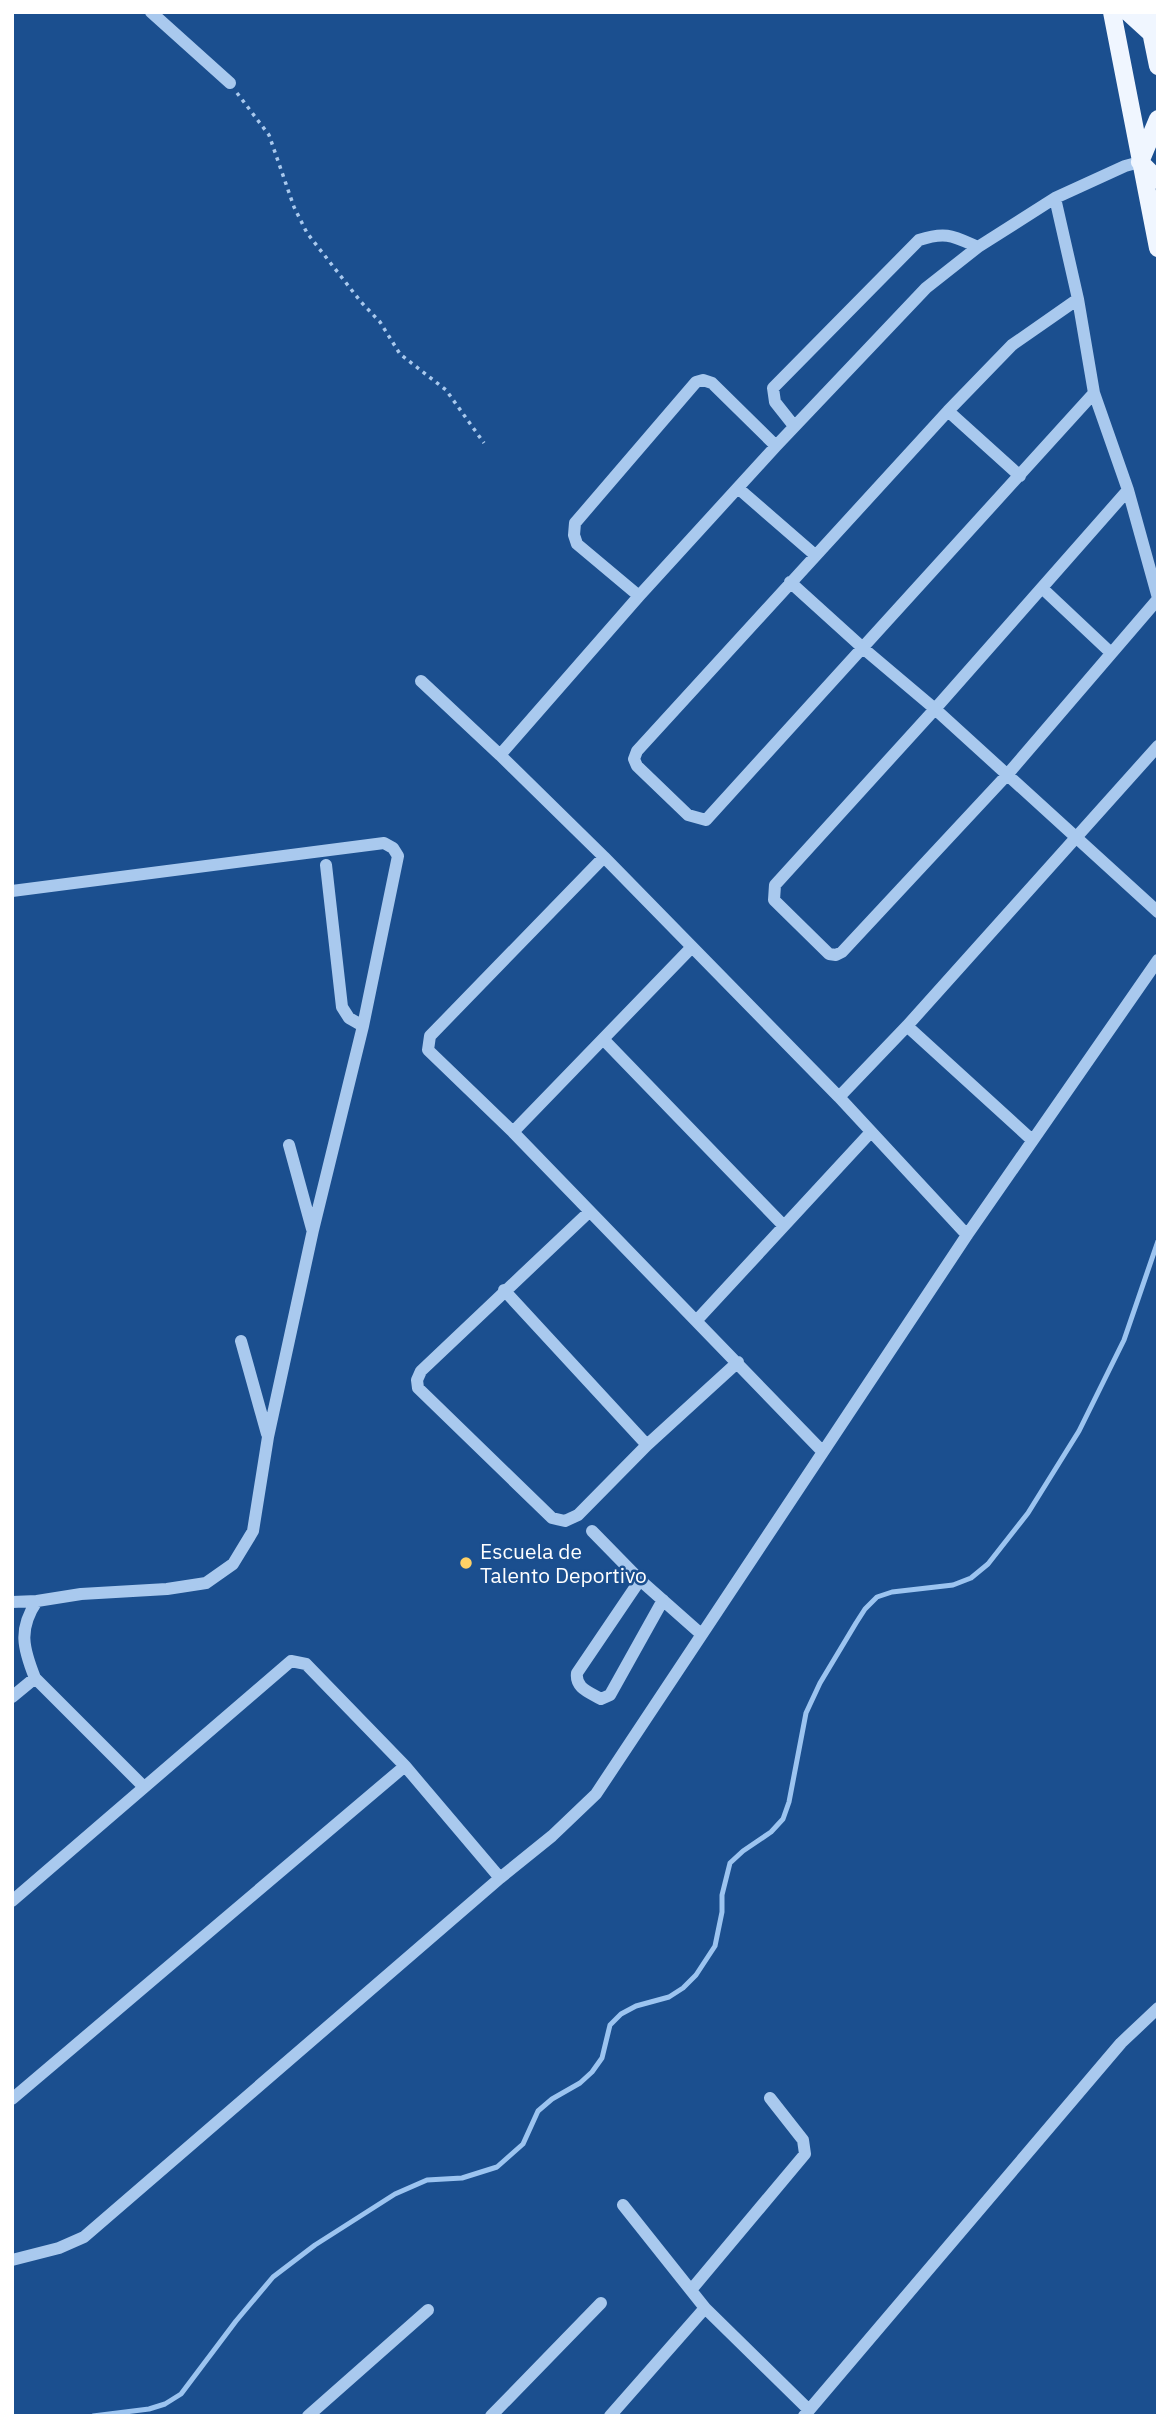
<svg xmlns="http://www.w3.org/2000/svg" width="1170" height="2428" viewBox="0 0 1170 2428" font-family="'IBM Plex Sans',sans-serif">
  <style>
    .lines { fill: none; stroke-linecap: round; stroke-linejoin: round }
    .stream { stroke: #9cc4f0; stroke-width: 5 }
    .path { stroke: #a9c9ee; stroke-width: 3.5; stroke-dasharray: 3.5 5; stroke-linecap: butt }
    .minor { stroke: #a9c9ee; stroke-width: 12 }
    .major { stroke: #f0f6ff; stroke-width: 18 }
    .poi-dot { fill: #ffd166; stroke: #1b4f8f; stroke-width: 2.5 }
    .labels { text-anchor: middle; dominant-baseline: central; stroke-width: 5; stroke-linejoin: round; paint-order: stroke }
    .poi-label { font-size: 21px; fill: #fff; stroke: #1b4f8f; text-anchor: start }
  </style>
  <rect width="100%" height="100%" fill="#1b4f8f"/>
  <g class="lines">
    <path class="stream" d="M 93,2416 L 149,2409 L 165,2404 L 181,2394 L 236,2321 L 273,2277 L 315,2245 L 395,2194 L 427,2180 L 462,2178 L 497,2167 L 523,2144 L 538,2111 L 552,2099 L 580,2083 L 592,2072 L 602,2058 L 610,2025 L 621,2014 L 636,2006 L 669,1997 L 683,1988 L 696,1975 L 715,1946 L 722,1912 L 722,1895 L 730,1863 L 743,1851 L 771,1832 L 783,1819 L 789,1802 L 806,1713 L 820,1683 L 856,1623 L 865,1609 L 877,1597 L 892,1592 L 953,1585 L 971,1578 L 988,1564 L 1028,1513 L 1079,1431 L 1124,1340 L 1158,1241"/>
    <path class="path" d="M 237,93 L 269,135 L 294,207 L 307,233 L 361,302 L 380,322 L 400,354 L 446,390 L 484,443"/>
    <path class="minor" d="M 151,12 L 230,83
      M 1055,198 L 1078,299
      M 1094,393 L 706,820 L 688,815 L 637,766 L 634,759 L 637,751 L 948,411 L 1012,345 L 1078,299 L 1094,393 L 1128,490 L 1158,598
      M 948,411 L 1020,476
      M 794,426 L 775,402 L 773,388 L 919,240 C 946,231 953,236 978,247
      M 739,489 L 815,555
      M 1128,490 L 935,709 L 775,885 L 774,900 L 829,954 L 836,955 L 842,952 L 1007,775 L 1158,599
      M 790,582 L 864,649 L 935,709 L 1158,912
      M 1042,588 L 1110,652
      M 639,596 L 577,544 L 574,535 L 575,523 L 696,382 L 703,380 L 712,383 L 776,446
      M 421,681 L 500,755
      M 604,857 L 500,755 L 639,596 L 776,446 L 926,288 L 978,247 L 1055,198 L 1125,166 L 1140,162
      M 326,865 L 342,1007 L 349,1018 L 363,1026
      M 12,891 L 384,843 L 393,848 L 398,856 L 363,1026 L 313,1230 L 268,1437 L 253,1531 L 233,1564 L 206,1583 L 167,1589 L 81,1594 L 37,1601 C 18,1629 23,1648 35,1678 L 144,1787
      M 907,1026 L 1032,1140
      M 603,1039 L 783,1225
      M 839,1097 L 907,1026 L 1158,746
      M 513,1132 L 692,947
      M 289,1145 L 312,1229
      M 589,1212 L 421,1371 L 417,1380 L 418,1388 L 552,1518 L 565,1521 L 578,1515 L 647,1445 L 738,1362
      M 504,1290 L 647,1445
      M 697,1320 L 870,1133
      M 241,1341 L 267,1434
      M 822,1451 L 513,1132 L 428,1050 L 430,1036 L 604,857 L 839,1097 L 967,1235
      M 592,1531 L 640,1580 L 701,1634
      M 640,1580 L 577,1673 C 575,1688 589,1692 601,1699 L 610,1695 L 663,1600
      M 12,1602 L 37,1601
      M 12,1697 L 35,1678
      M 12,1901 L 291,1661 L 306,1664 L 405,1766 L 500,1878
      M 12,2099 L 405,1766
      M 623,2205 L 705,2308 L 809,2410
      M 12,2260 L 59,2248 L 84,2237 L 500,1878 L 552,1836 L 596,1794 L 967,1235 L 1158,960
      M 691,2290 L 805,2154 L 803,2140 L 770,2098
      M 308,2416 L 428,2310
      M 491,2416 L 601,2303
      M 610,2416 L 705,2308
      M 804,2416 L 1121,2043 L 1158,2008"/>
    <path class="major" d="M 1112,12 L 1158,248
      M 1128,12 L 1151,33
      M 1147,12 L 1158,66
      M 1158,119 L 1140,162 L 1158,180"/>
  </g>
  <circle class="poi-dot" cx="466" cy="1563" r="7"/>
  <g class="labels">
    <g class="poi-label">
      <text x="480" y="1551">Escuela de<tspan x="480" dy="24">Talento Deportivo</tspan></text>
    </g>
  </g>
  <rect width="1170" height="2428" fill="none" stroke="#ffffff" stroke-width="28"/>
</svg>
